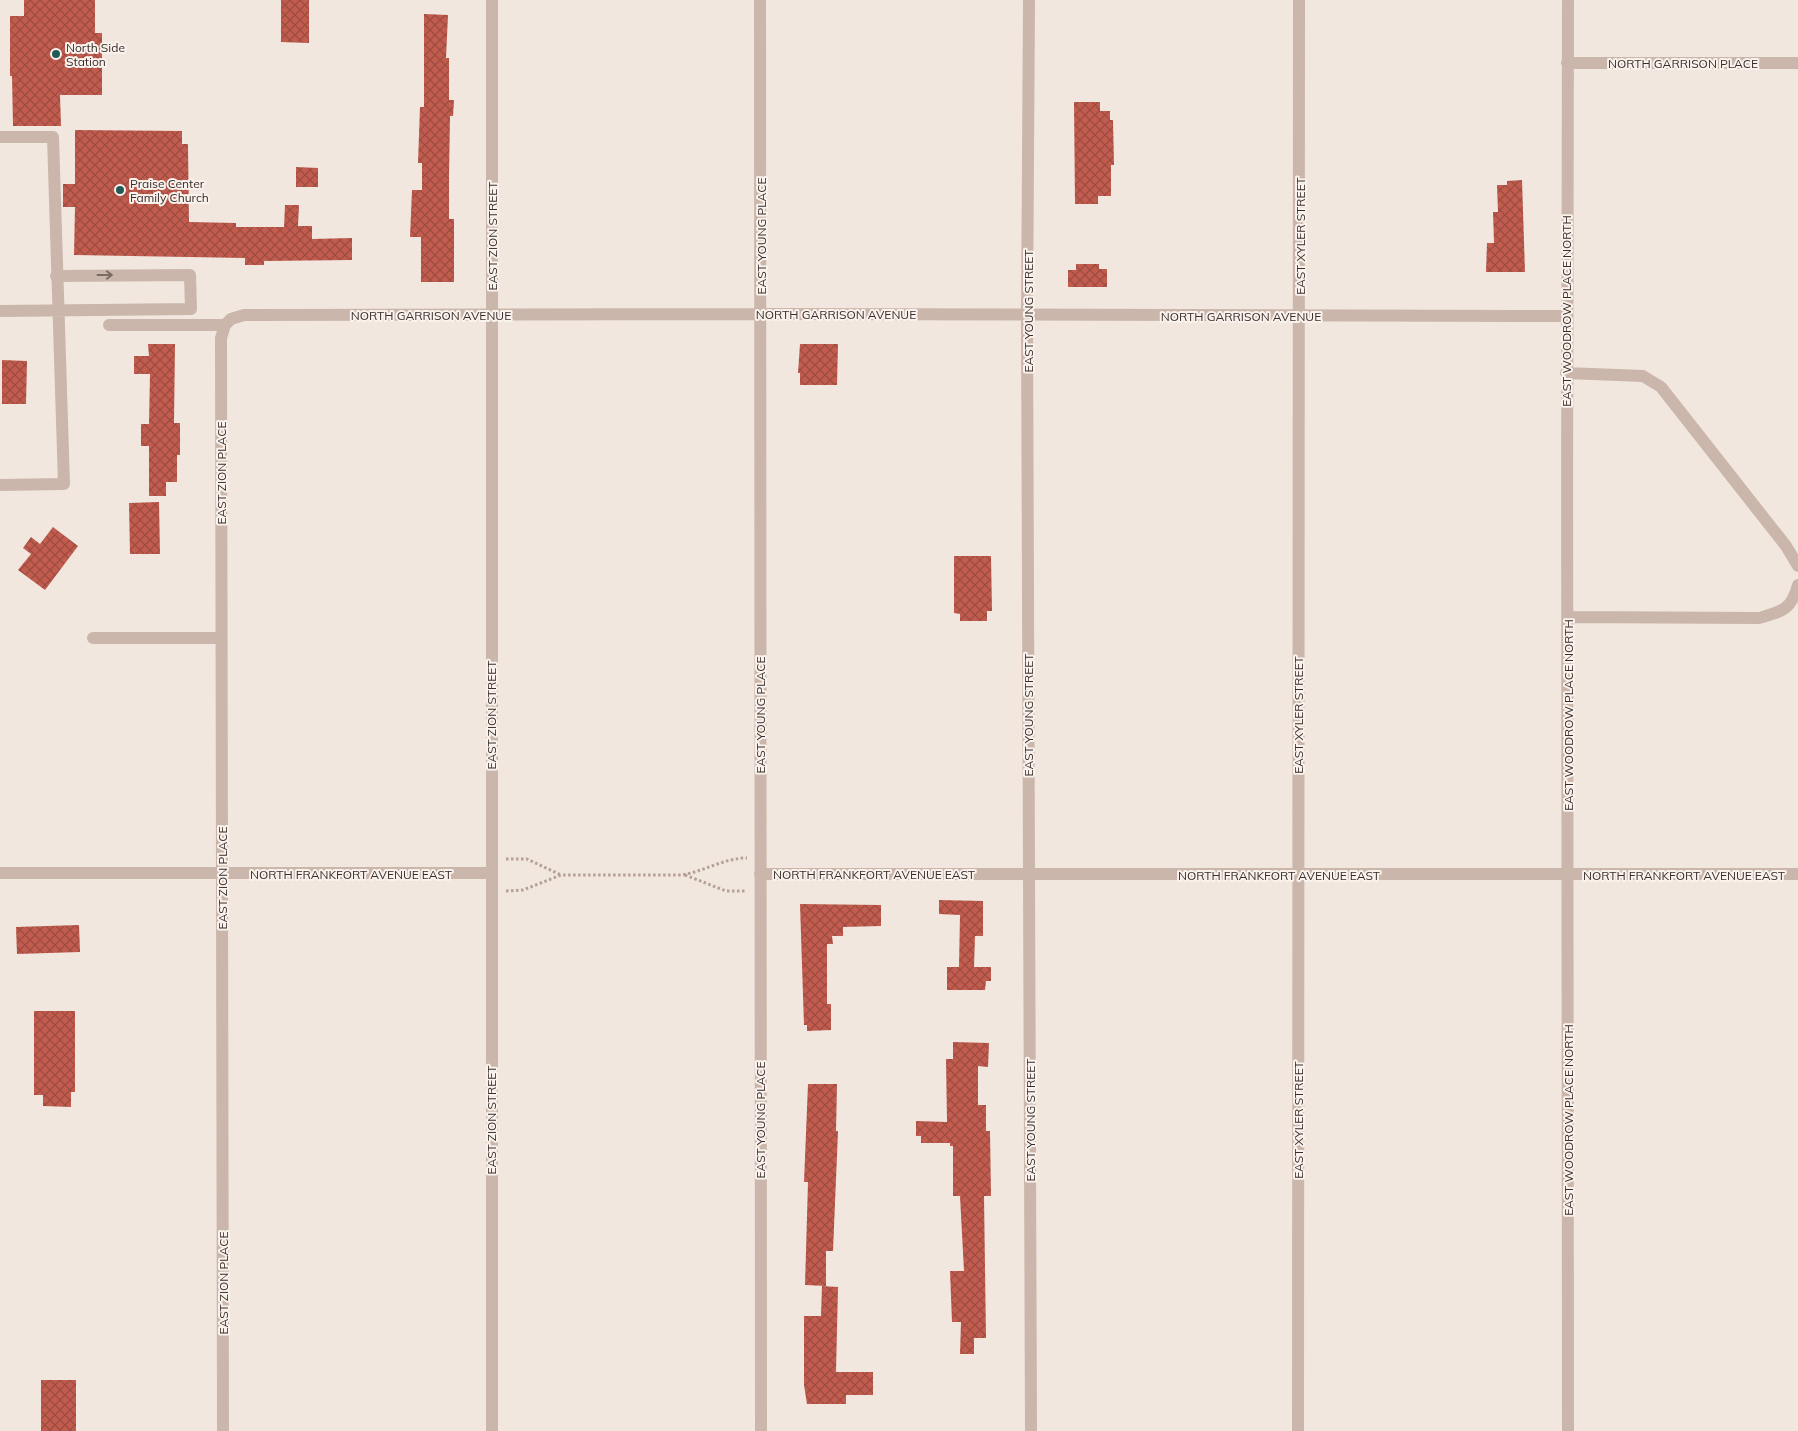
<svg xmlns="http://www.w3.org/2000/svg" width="1798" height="1431" viewBox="0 0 1798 1431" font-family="Mulish,sans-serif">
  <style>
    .building { fill: url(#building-cross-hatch) }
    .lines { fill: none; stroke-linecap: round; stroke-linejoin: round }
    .path { stroke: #b6a096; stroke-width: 3; stroke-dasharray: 2.5 2.5; stroke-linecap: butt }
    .minor { stroke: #cab6ab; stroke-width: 12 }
    .oneway { stroke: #7a6b64 }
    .poi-dot { fill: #215956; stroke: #faf2ec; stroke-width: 2 }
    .labels { text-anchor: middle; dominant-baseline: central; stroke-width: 4; stroke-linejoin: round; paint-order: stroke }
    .poi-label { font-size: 12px; fill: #382d2a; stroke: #faf2ec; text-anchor: start }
    .street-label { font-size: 12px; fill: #382d2a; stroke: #faf2ec }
  </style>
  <defs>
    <pattern id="building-cross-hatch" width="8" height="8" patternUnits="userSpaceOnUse" patternTransform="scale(1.25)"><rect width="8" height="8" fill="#c15c4e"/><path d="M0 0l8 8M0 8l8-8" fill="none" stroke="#9e4c41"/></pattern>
  </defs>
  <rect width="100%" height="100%" fill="#f2e7df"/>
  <path class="building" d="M 24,0 L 95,0 L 95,33 L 102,33 L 102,95 L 60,95 L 61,126 L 13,126 L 12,76 L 10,76 L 10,16 L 24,16 Z
    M 281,0 L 309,0 L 309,43 L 281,42 Z
    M 424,14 L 448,15 L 446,58 L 449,58 L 449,100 L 454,100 L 453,116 L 450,116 L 449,177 L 449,219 L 454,219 L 454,282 L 421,282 L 421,237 L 410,237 L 412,190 L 422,190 L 422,163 L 418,163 L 420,107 L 424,107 Z
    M 1074,102 L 1100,102 L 1100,111 L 1110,111 L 1110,120 L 1113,120 L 1114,165 L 1111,165 L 1111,196 L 1098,196 L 1098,204 L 1075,204 Z
    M 75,130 L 182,131 L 182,144 L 188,144 L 189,222 L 236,223 L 236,227 L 284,227 L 285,205 L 299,205 L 298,226 L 312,226 L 312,239 L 352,238 L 352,260 L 264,261 L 264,265 L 245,265 L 245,258 L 74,255 L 75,207 L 63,207 L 63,184 L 75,184 Z
    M 296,167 L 318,168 L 318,187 L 296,187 Z
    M 1522,180 L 1525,272 L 1486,272 L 1487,243 L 1494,243 L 1493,212 L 1498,212 L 1497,185 L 1507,185 L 1507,181 Z
    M 1076,264 L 1099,264 L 1099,269 L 1107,269 L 1107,287 L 1068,287 L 1068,270 L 1076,270 Z
    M 148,344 L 175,344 L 174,423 L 180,423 L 180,455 L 177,455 L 177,482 L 166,482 L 166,496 L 149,496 L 149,446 L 141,446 L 141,424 L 149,424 L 150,374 L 134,374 L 134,356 L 149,356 Z
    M 800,344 L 838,344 L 837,385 L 800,385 L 800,373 L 798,373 Z
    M 2,360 L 27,361 L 26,404 L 2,404 Z
    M 159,502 L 160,554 L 130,554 L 129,503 Z
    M 53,527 L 78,546 L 45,590 L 18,570 L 31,554 L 23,548 L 31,537 L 40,544 Z
    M 954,556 L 991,556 L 992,611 L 987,611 L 987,621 L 960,621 L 960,614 L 954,613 Z
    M 939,900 L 983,901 L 983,936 L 975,936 L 974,967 L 991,967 L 991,981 L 986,981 L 985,990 L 947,990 L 947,967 L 959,967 L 960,915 L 939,914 Z
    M 800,904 L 881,905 L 881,926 L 843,927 L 843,936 L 832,936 L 833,944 L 827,944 L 827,1004 L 831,1004 L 831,1030 L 807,1031 L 807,1025 L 804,1025 Z
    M 79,925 L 80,952 L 17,954 L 16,927 Z
    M 34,1011 L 75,1011 L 75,1092 L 71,1092 L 71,1107 L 43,1106 L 43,1095 L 34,1095 Z
    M 953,1042 L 989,1043 L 988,1067 L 978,1066 L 978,1105 L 986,1105 L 986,1131 L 990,1131 L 991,1196 L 984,1196 L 986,1338 L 974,1338 L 974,1354 L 960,1354 L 961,1322 L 952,1322 L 950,1271 L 964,1271 L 960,1196 L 953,1196 L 953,1146 L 950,1146 L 950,1143 L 921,1143 L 921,1136 L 916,1136 L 916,1121 L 947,1122 L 946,1059 L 953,1059 Z
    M 808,1084 L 837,1084 L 836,1131 L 838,1131 L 833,1251 L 826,1251 L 826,1286 L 805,1285 L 808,1182 L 804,1182 Z
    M 822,1286 L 838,1287 L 836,1372 L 873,1372 L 873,1395 L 846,1395 L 846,1404 L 807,1404 L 804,1385 L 804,1316 L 821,1316 Z
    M 41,1380 L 76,1380 L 76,1431 L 41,1431 Z"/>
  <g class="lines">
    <path class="path" d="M 506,859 L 527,859 L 561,875
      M 685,875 L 726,891 L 746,891
      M 506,891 L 523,890 L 561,875 L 682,875 C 705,871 724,858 747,858"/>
    <path class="minor" d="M 760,0 L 761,1431
      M 1029,0 L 1027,315 L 1031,1431
      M 1568,0 C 1566,477 1568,954 1568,1431
      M 1567,63 L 1798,63
      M 0,137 L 53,137 L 64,484 L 0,485
      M 0,311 L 191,309 L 190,275 L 56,276
      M 109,325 L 225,325 L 231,319 L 244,315 L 777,314 L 1565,316
      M 1566,373 L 1643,376 L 1661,387 L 1786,546 L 1798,566
      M 1568,617 L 1759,618 C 1783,611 1791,610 1798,585
      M 93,638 L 220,638
      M 0,873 L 491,873
      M 760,874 L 1798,874
      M 223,1431 L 221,338 L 225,325
      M 492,1431 L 492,0
      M 1298,1431 L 1299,0"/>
  </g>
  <defs><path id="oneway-shaft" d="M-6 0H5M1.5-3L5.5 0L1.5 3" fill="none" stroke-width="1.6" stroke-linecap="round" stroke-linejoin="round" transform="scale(1.25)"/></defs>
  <use class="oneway" href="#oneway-shaft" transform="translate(105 275)"/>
  <g class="poi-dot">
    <circle cx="56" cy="54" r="5"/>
    <circle cx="120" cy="190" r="5"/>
  </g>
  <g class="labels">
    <g class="poi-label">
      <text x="66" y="47">North Side<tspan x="66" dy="14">Station</tspan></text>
      <text x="130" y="183">Praise Center<tspan x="130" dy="14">Family Church</tspan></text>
    </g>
    <g class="street-label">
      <text x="1683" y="63">NORTH GARRISON PLACE</text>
      <text transform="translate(492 236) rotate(-90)">EAST ZION STREET</text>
      <text transform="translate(761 236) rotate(-90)">EAST YOUNG PLACE</text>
      <text transform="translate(1300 236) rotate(-90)">EAST XYLER STREET</text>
      <text transform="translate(1028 311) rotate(-90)">EAST YOUNG STREET</text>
      <text transform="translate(1566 311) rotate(-90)">EAST WOODROW PLACE NORTH</text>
      <text x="836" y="314">NORTH GARRISON AVENUE</text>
      <text x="431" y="315">NORTH GARRISON AVENUE</text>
      <text x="1241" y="316">NORTH GARRISON AVENUE</text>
      <text transform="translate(221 473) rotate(-90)">EAST ZION PLACE</text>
      <text transform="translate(491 715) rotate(-90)">EAST ZION STREET</text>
      <text transform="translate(760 715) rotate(-90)">EAST YOUNG PLACE</text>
      <text transform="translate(1028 715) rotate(-90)">EAST YOUNG STREET</text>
      <text transform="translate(1298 715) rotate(-90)">EAST XYLER STREET</text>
      <text transform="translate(1568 715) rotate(-90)">EAST WOODROW PLACE NORTH</text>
      <text x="351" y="874">NORTH FRANKFORT AVENUE EAST</text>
      <text x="874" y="874">NORTH FRANKFORT AVENUE EAST</text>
      <text x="1279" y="875">NORTH FRANKFORT AVENUE EAST</text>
      <text x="1684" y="875">NORTH FRANKFORT AVENUE EAST</text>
      <text transform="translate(222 878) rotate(-90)">EAST ZION PLACE</text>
      <text transform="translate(491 1120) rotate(-90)">EAST ZION STREET</text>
      <text transform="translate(760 1120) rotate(-90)">EAST YOUNG PLACE</text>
      <text transform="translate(1030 1120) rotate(-90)">EAST YOUNG STREET</text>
      <text transform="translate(1298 1120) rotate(-90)">EAST XYLER STREET</text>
      <text transform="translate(1568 1120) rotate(-90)">EAST WOODROW PLACE NORTH</text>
      <text transform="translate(223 1283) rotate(-90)">EAST ZION PLACE</text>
    </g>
  </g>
</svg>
